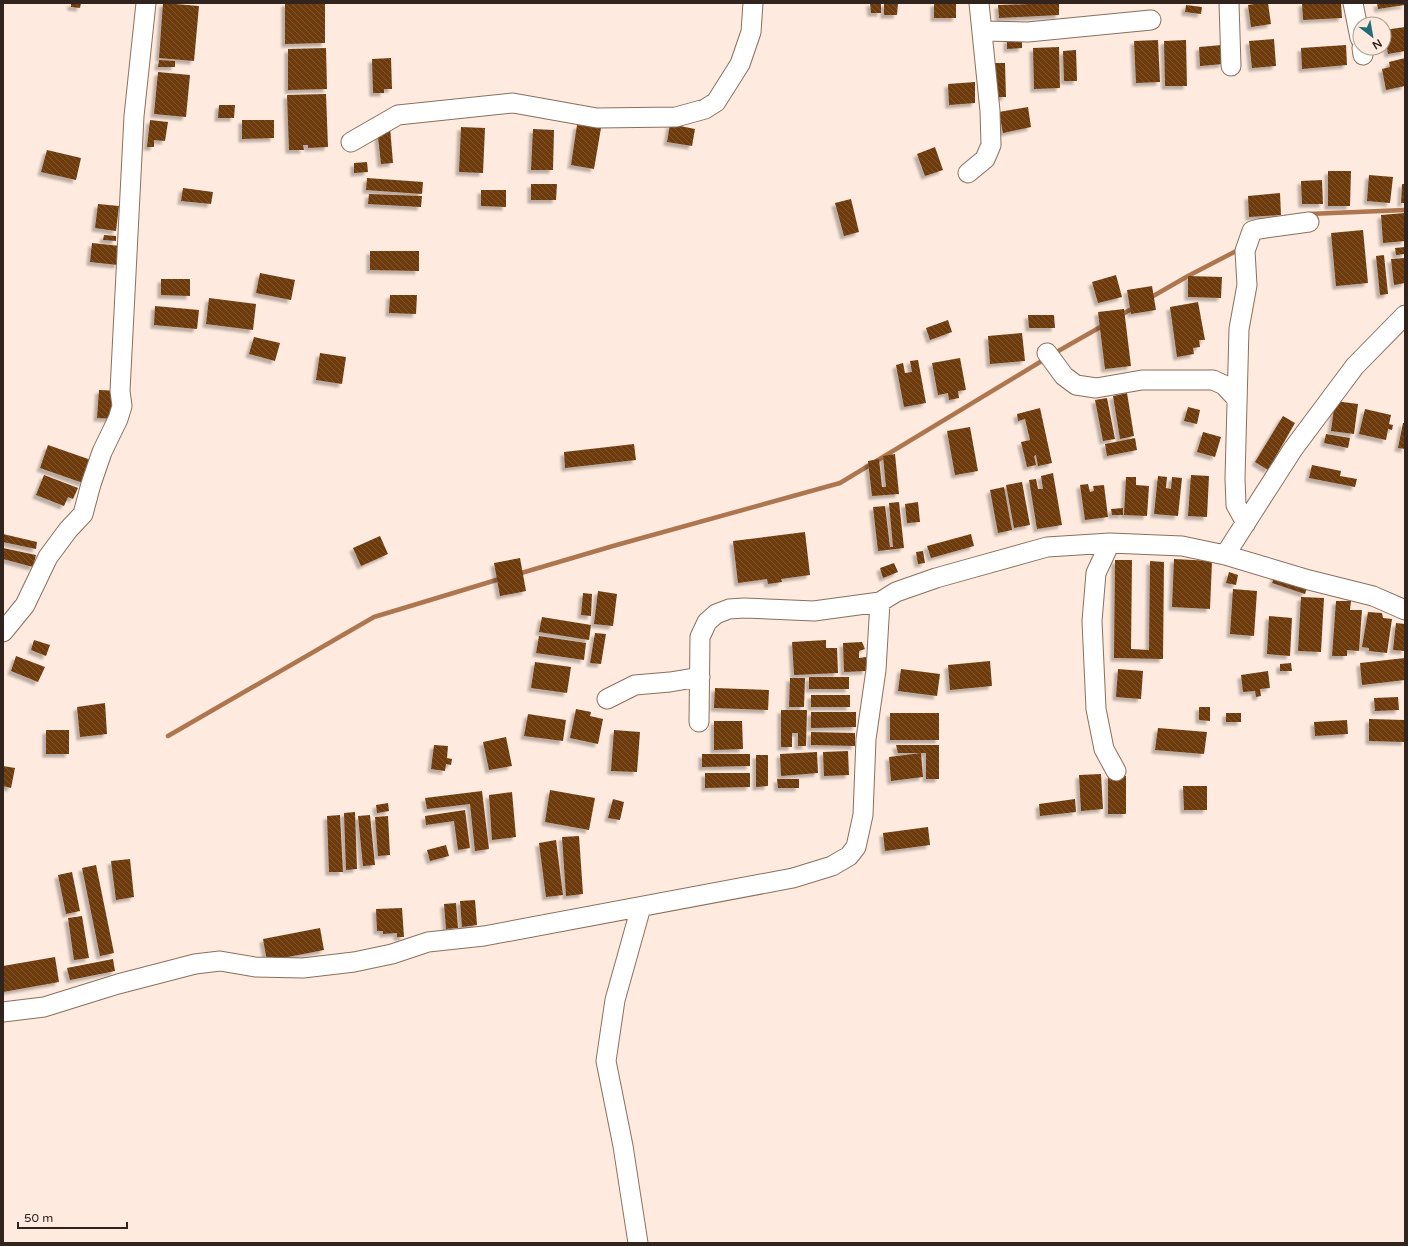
<svg xmlns="http://www.w3.org/2000/svg" width="1408" height="1246" viewBox="0 0 1408 1246" font-family="'Varela Round',sans-serif">
  <style>
    .lines { fill: none; stroke-linecap: round; stroke-linejoin: round }
    .stream { stroke: #ad764e; stroke-width: 4.5 }
    .building { fill: url(#building-back-hatch); filter: url(#shadow) }
    .minor-casing { stroke: #8b6f5c; stroke-width: 21 }
    .minor { stroke: #fff; stroke-width: 19 }
  </style>
  <defs>
    <pattern id="building-back-hatch" width="6" height="6" patternUnits="userSpaceOnUse"><rect width="6" height="6" fill="#6e3b10"/><path d="M-1 5l2 2M0 0l6 6M5-1l2 2" fill="none" stroke="#7f5532"/></pattern>
    <filter id="shadow"><feDropShadow dx="-3.5" dy="3.5" stdDeviation="1" flood-color="#0004"/></filter>
  </defs>
  <rect width="100%" height="100%" fill="#feeade"/>
  <g class="lines">
    <path class="stream" d="M 1309,214 L 1405,210
      M 1148,299 L 1188,276 L 1240,249
      M 1121,315 L 1135,307
      M 1053,354 L 1104,325
      M 518,574 L 613,546 L 840,483 L 1045,359
      M 168,736 L 374,617 L 503,578"/>
  </g>
  <path class="building" d="M 71,3 L 81,3 L 80,8 L 71,7 Z
    M 163,3 L 199,6 L 194,61 L 159,58 Z
    M 285,3 L 325,3 L 325,43 L 285,44 Z
    M 870,3 L 881,3 L 881,13 L 871,13 Z
    M 884,3 L 898,3 L 897,15 L 884,15 Z
    M 934,3 L 956,3 L 956,18 L 934,18 Z
    M 1059,3 L 1059,15 L 999,18 L 998,5 Z
    M 1260,3 L 1268,3 L 1271,24 L 1251,27 L 1248,5 Z
    M 1302,3 L 1341,3 L 1342,18 L 1303,20 Z
    M 1377,3 L 1405,3 L 1405,5 L 1378,9 Z
    M 1186,5 L 1202,7 L 1201,14 L 1185,12 Z
    M 1405,27 L 1405,51 L 1388,54 L 1384,30 Z
    M 1007,39 L 1022,39 L 1022,48 L 1007,49 Z
    M 1274,39 L 1276,66 L 1252,68 L 1249,41 Z
    M 1158,40 L 1160,82 L 1136,83 L 1134,41 Z
    M 1186,40 L 1187,86 L 1165,86 L 1164,41 Z
    M 1222,45 L 1223,64 L 1200,66 L 1199,47 Z
    M 1346,45 L 1347,65 L 1302,69 L 1301,48 Z
    M 1059,47 L 1060,88 L 1034,89 L 1033,48 Z
    M 326,48 L 327,89 L 288,90 L 288,49 Z
    M 1076,50 L 1077,81 L 1064,81 L 1063,51 Z
    M 391,58 L 392,89 L 384,89 L 384,93 L 373,93 L 372,59 Z
    M 1405,58 L 1405,86 L 1386,90 L 1382,69 L 1390,67 L 1389,62 Z
    M 159,60 L 175,61 L 175,67 L 158,67 Z
    M 993,63 L 1005,63 L 1006,97 L 994,97 Z
    M 158,72 L 190,75 L 186,117 L 154,114 Z
    M 975,82 L 975,103 L 949,105 L 948,84 Z
    M 326,94 L 328,147 L 308,148 L 308,145 L 303,145 L 304,150 L 289,150 L 287,95 Z
    M 219,105 L 235,105 L 234,118 L 218,118 Z
    M 1028,107 L 1031,127 L 1003,133 L 999,112 Z
    M 150,120 L 168,122 L 165,141 L 154,140 L 154,147 L 147,147 Z
    M 242,120 L 274,120 L 274,138 L 242,139 Z
    M 670,124 L 695,129 L 692,146 L 667,142 Z
    M 577,125 L 601,128 L 594,169 L 571,165 Z
    M 390,127 L 393,163 L 381,164 L 377,128 Z
    M 461,127 L 485,128 L 483,173 L 459,172 Z
    M 533,129 L 554,130 L 553,170 L 531,170 Z
    M 935,147 L 943,170 L 925,176 L 917,154 Z
    M 47,150 L 81,158 L 76,180 L 41,172 Z
    M 367,162 L 368,172 L 354,173 L 354,163 Z
    M 1328,171 L 1351,171 L 1350,206 L 1328,206 Z
    M 1369,175 L 1393,177 L 1390,203 L 1367,201 Z
    M 367,178 L 423,182 L 422,194 L 366,190 Z
    M 1322,180 L 1323,204 L 1302,204 L 1301,181 Z
    M 531,184 L 557,184 L 556,200 L 531,200 Z
    M 1402,184 L 1405,184 L 1405,203 L 1401,203 Z
    M 183,188 L 213,192 L 211,204 L 181,201 Z
    M 481,190 L 506,190 L 506,207 L 481,206 Z
    M 1280,193 L 1281,215 L 1249,217 L 1248,196 Z
    M 369,194 L 422,196 L 421,207 L 368,204 Z
    M 851,199 L 859,232 L 844,236 L 835,203 Z
    M 98,204 L 119,206 L 116,231 L 95,228 Z
    M 1405,213 L 1405,241 L 1383,243 L 1381,215 Z
    M 1363,230 L 1368,283 L 1336,286 L 1331,233 Z
    M 104,235 L 116,236 L 116,241 L 103,240 Z
    M 92,243 L 120,246 L 118,265 L 90,262 Z
    M 1405,247 L 1405,254 L 1396,255 L 1395,248 Z
    M 370,251 L 419,251 L 419,271 L 370,270 Z
    M 1384,255 L 1388,294 L 1380,295 L 1376,256 Z
    M 1405,258 L 1405,283 L 1394,285 L 1391,259 Z
    M 260,273 L 295,280 L 291,300 L 256,293 Z
    M 1116,275 L 1122,297 L 1098,303 L 1092,282 Z
    M 1188,276 L 1222,277 L 1221,298 L 1188,297 Z
    M 161,279 L 190,279 L 190,296 L 161,295 Z
    M 1152,286 L 1156,310 L 1131,314 L 1127,290 Z
    M 390,295 L 417,295 L 416,314 L 389,313 Z
    M 209,298 L 256,304 L 253,330 L 206,324 Z
    M 1198,302 L 1205,340 L 1199,340 L 1200,347 L 1193,348 L 1194,354 L 1177,357 L 1170,307 Z
    M 155,306 L 199,310 L 197,329 L 154,325 Z
    M 1124,309 L 1131,366 L 1105,369 L 1098,312 Z
    M 1028,315 L 1054,315 L 1055,328 L 1029,328 Z
    M 948,320 L 952,332 L 930,340 L 926,328 Z
    M 1022,333 L 1025,361 L 990,364 L 988,336 Z
    M 254,337 L 280,343 L 275,361 L 249,354 Z
    M 320,353 L 346,357 L 342,384 L 316,380 Z
    M 960,358 L 966,390 L 958,391 L 959,398 L 949,400 L 948,393 L 938,395 L 932,363 Z
    M 918,360 L 926,403 L 904,407 L 896,365 L 903,363 L 905,373 L 912,372 L 910,361 Z
    M 99,390 L 120,391 L 118,419 L 97,418 Z
    M 1127,393 L 1134,436 L 1120,439 L 1113,396 Z
    M 1107,398 L 1115,439 L 1103,441 L 1095,400 Z
    M 1335,401 L 1358,404 L 1354,434 L 1331,431 Z
    M 1188,407 L 1200,410 L 1197,424 L 1184,421 Z
    M 1040,408 L 1052,463 L 1038,466 L 1036,455 L 1034,456 L 1036,465 L 1027,467 L 1021,442 L 1030,440 L 1025,419 L 1018,421 L 1017,414 Z
    M 1365,409 L 1391,415 L 1389,424 L 1393,425 L 1392,430 L 1388,429 L 1386,440 L 1359,434 Z
    M 1283,416 L 1295,423 L 1268,470 L 1255,462 Z
    M 1403,423 L 1405,423 L 1405,449 L 1398,448 Z
    M 970,427 L 978,471 L 955,475 L 947,431 Z
    M 1203,432 L 1221,437 L 1215,457 L 1197,452 Z
    M 1326,434 L 1350,438 L 1348,448 L 1324,443 Z
    M 1135,438 L 1137,450 L 1107,456 L 1105,444 Z
    M 634,444 L 636,460 L 565,468 L 564,452 Z
    M 48,445 L 91,460 L 83,483 L 40,468 Z
    M 895,454 L 899,494 L 872,496 L 868,461 L 879,459 L 882,487 L 886,487 L 883,456 Z
    M 1312,465 L 1341,471 L 1340,476 L 1357,479 L 1355,487 L 1309,478 Z
    M 1053,473 L 1062,525 L 1037,529 L 1029,480 L 1036,479 L 1038,489 L 1043,489 L 1041,476 Z
    M 44,475 L 78,488 L 73,499 L 68,497 L 64,506 L 36,495 Z
    M 1191,475 L 1209,476 L 1207,517 L 1188,516 Z
    M 1158,476 L 1167,477 L 1166,488 L 1171,489 L 1172,477 L 1182,478 L 1178,516 L 1154,514 Z
    M 1126,477 L 1136,477 L 1136,485 L 1149,486 L 1147,516 L 1124,515 Z
    M 1022,482 L 1030,525 L 1014,528 L 1006,485 Z
    M 1088,484 L 1090,492 L 1094,491 L 1093,486 L 1104,485 L 1108,517 L 1085,520 L 1080,485 Z
    M 1004,487 L 1012,530 L 998,533 L 990,490 Z
    M 899,502 L 904,548 L 878,551 L 873,507 L 885,506 L 890,547 L 893,547 L 889,503 Z
    M 918,502 L 920,522 L 907,523 L 905,504 Z
    M 1123,508 L 1123,515 L 1112,515 L 1111,509 Z
    M 805,532 L 810,575 L 781,579 L 782,582 L 768,584 L 767,579 L 738,583 L 733,541 Z
    M 3,534 L 37,542 L 36,549 L 3,542 Z
    M 971,534 L 974,546 L 931,558 L 927,546 Z
    M 380,536 L 388,554 L 361,566 L 353,548 Z
    M 3,548 L 36,555 L 33,567 L 3,559 Z
    M 923,551 L 925,563 L 918,564 L 916,552 Z
    M 520,558 L 526,591 L 500,596 L 494,563 Z
    M 1174,559 L 1212,561 L 1210,609 L 1172,607 Z
    M 1115,560 L 1132,560 L 1131,649 L 1149,650 L 1150,561 L 1164,562 L 1163,659 L 1114,658 Z
    M 894,563 L 898,572 L 883,578 L 880,568 Z
    M 1229,572 L 1238,575 L 1236,585 L 1226,583 Z
    M 1276,574 L 1308,585 L 1305,594 L 1272,583 Z
    M 1233,589 L 1257,591 L 1254,636 L 1230,634 Z
    M 598,591 L 617,594 L 613,626 L 594,624 Z
    M 583,593 L 592,594 L 591,616 L 581,615 Z
    M 1301,597 L 1324,598 L 1321,652 L 1298,651 Z
    M 1336,601 L 1351,601 L 1350,610 L 1362,610 L 1359,651 L 1347,650 L 1347,656 L 1332,656 Z
    M 1368,612 L 1382,613 L 1383,618 L 1392,619 L 1387,653 L 1369,651 L 1369,648 L 1362,647 Z
    M 1269,616 L 1292,618 L 1290,656 L 1267,654 Z
    M 542,617 L 591,625 L 589,640 L 539,632 Z
    M 1396,623 L 1405,624 L 1405,651 L 1393,650 Z
    M 595,633 L 606,634 L 601,664 L 590,663 Z
    M 539,636 L 586,643 L 584,660 L 536,653 Z
    M 34,640 L 50,645 L 46,656 L 31,650 Z
    M 826,640 L 826,648 L 837,648 L 838,673 L 794,675 L 792,642 Z
    M 862,642 L 865,649 L 859,651 L 859,658 L 866,657 L 866,671 L 844,672 L 843,643 Z
    M 16,656 L 45,667 L 38,682 L 11,671 Z
    M 1405,658 L 1405,680 L 1362,685 L 1360,663 Z
    M 990,661 L 992,686 L 950,690 L 948,665 Z
    M 535,662 L 571,667 L 567,693 L 531,688 Z
    M 1291,663 L 1292,671 L 1280,671 L 1280,664 Z
    M 901,669 L 940,674 L 937,696 L 898,691 Z
    M 1118,669 L 1143,671 L 1141,699 L 1116,697 Z
    M 1268,671 L 1270,688 L 1260,689 L 1261,696 L 1256,697 L 1255,691 L 1243,692 L 1241,675 Z
    M 809,677 L 849,677 L 849,689 L 809,689 Z
    M 790,678 L 805,678 L 804,707 L 789,707 Z
    M 715,688 L 769,690 L 768,710 L 714,708 Z
    M 811,695 L 850,695 L 850,707 L 811,707 Z
    M 1398,697 L 1399,710 L 1375,711 L 1374,698 Z
    M 105,703 L 107,734 L 80,737 L 77,707 Z
    M 1199,707 L 1210,707 L 1210,721 L 1199,720 Z
    M 576,709 L 591,712 L 590,716 L 603,719 L 598,744 L 570,738 Z
    M 781,710 L 807,710 L 806,746 L 798,746 L 798,733 L 792,733 L 792,747 L 781,747 Z
    M 811,712 L 856,712 L 856,727 L 811,728 Z
    M 890,713 L 939,713 L 939,740 L 890,740 Z
    M 1226,713 L 1241,713 L 1241,722 L 1226,722 Z
    M 528,714 L 566,720 L 563,741 L 524,736 Z
    M 1369,719 L 1405,720 L 1405,742 L 1369,741 Z
    M 1347,720 L 1348,734 L 1315,736 L 1314,722 Z
    M 714,721 L 742,721 L 743,749 L 714,750 Z
    M 1158,728 L 1207,732 L 1204,754 L 1155,750 Z
    M 46,730 L 69,730 L 69,754 L 46,754 Z
    M 614,730 L 640,732 L 637,772 L 611,771 Z
    M 811,732 L 855,733 L 855,746 L 811,745 Z
    M 506,737 L 512,766 L 489,770 L 483,742 Z
    M 434,745 L 448,746 L 447,758 L 452,759 L 451,765 L 446,764 L 445,771 L 431,769 Z
    M 896,745 L 939,745 L 939,779 L 926,779 L 926,753 L 898,753 Z
    M 848,751 L 849,775 L 824,776 L 823,752 Z
    M 817,752 L 818,773 L 781,776 L 780,754 Z
    M 921,753 L 923,777 L 891,781 L 889,757 Z
    M 702,754 L 750,754 L 750,766 L 702,767 Z
    M 756,755 L 768,755 L 768,786 L 756,787 Z
    M 3,766 L 15,768 L 11,788 L 3,786 Z
    M 705,773 L 750,773 L 750,787 L 705,788 Z
    M 1101,774 L 1103,809 L 1081,811 L 1079,775 Z
    M 1108,775 L 1126,776 L 1126,814 L 1108,814 Z
    M 777,779 L 799,779 L 799,788 L 778,788 Z
    M 1183,786 L 1207,786 L 1207,810 L 1184,810 Z
    M 550,790 L 595,798 L 589,830 L 545,822 Z
    M 482,791 L 489,849 L 475,851 L 470,804 L 427,809 L 425,798 Z
    M 512,792 L 516,837 L 492,840 L 489,795 Z
    M 613,799 L 624,802 L 620,820 L 608,818 Z
    M 1075,799 L 1076,812 L 1040,816 L 1039,804 Z
    M 388,803 L 389,811 L 377,813 L 376,805 Z
    M 465,810 L 470,848 L 458,850 L 454,821 L 426,825 L 425,816 Z
    M 355,812 L 357,869 L 346,870 L 344,813 Z
    M 340,815 L 343,872 L 329,872 L 327,816 Z
    M 370,815 L 375,865 L 363,866 L 358,816 Z
    M 388,816 L 390,855 L 378,856 L 375,817 Z
    M 928,827 L 930,845 L 885,851 L 883,833 Z
    M 579,836 L 583,894 L 566,896 L 562,837 Z
    M 556,840 L 563,895 L 546,897 L 539,843 Z
    M 446,845 L 449,856 L 430,861 L 427,850 Z
    M 130,859 L 134,897 L 116,900 L 111,861 Z
    M 96,865 L 114,953 L 100,956 L 82,868 Z
    M 72,872 L 80,911 L 66,914 L 58,875 Z
    M 475,900 L 477,925 L 462,927 L 460,901 Z
    M 456,903 L 458,928 L 446,929 L 444,904 Z
    M 402,908 L 404,937 L 397,937 L 397,933 L 383,934 L 383,931 L 377,931 L 376,909 Z
    M 82,916 L 89,958 L 74,960 L 68,918 Z
    M 320,928 L 324,950 L 267,961 L 263,939 Z
    M 55,957 L 59,982 L 3,992 L 3,966 Z
    M 113,959 L 115,971 L 70,980 L 67,968 Z"/>
  <g class="lines">
    <g class="minor-casing">
      <path id="minor" d="M 1229,3 L 1231,66
        M 1353,3 L 1360,38
        M 982,31 L 1028,32 L 1151,20
        M 1362,48 L 1363,55
        M 351,142 L 398,115 L 513,103 L 597,118 L 676,117 L 705,109 L 716,102 L 740,64 L 751,32 L 753,3
        M 968,173 L 985,159 L 991,145 L 990,111 L 979,3
        M 1047,353 L 1064,376 L 1076,385 L 1096,388 L 1142,380 L 1213,380 L 1224,385 L 1237,399
        M 1246,523 L 1236,505 L 1235,478 L 1239,329 L 1247,285 L 1245,251 L 1252,231 L 1259,229 L 1309,222
        M 1110,543 L 1096,573 L 1092,621 L 1096,709 L 1104,749 L 1116,771
        M 1225,555 L 1293,449 L 1355,366 L 1405,315
        M 3,632 L 25,605 L 48,557 L 68,530 L 83,514 L 91,484 L 102,452 L 118,419 L 122,406 L 120,391 L 134,116 L 146,3
        M 607,699 L 635,685 L 670,682 L 700,677
        M 699,722 L 700,637 L 707,622 L 716,614 L 729,609 L 744,608 L 814,611 L 880,602 L 896,592 L 936,578 L 1047,547 L 1110,543 L 1182,546 L 1225,555 L 1309,580 L 1373,596 L 1405,610
        M 3,1012 L 44,1007 L 118,984 L 195,964 L 220,961 L 255,967 L 303,968 L 354,962 L 392,954 L 428,942 L 484,936 L 793,878 L 832,866 L 849,856 L 856,847 L 863,815 L 866,739 L 876,670 L 880,602
        M 638,1243 L 623,1146 L 606,1061 L 615,1000 L 641,907"/>
    </g>
    <use href="#minor" class="minor"/>
  </g>
  <rect width="1408" height="1246" fill="none" stroke="#30241c" stroke-width="8"/>
  <g transform="translate(1372 36) rotate(149)"><circle r="19" fill="#feeade" stroke="#ac9b90"/>
  <path d="M0-3L7 15L0 10L-7 15Z" fill="#236d76"/>
  <text y="-6" font-size="11" font-weight="bold" text-anchor="middle" fill="#30241c">N</text>
  </g>
  <path d="M18 1222v6h109v-6" fill="none" stroke="#30241c" stroke-width="2"/>
  <text x="24" y="1222" font-size="12" fill="#30241c" stroke="#feeade" stroke-width="3" paint-order="stroke">50 m</text>
</svg>
